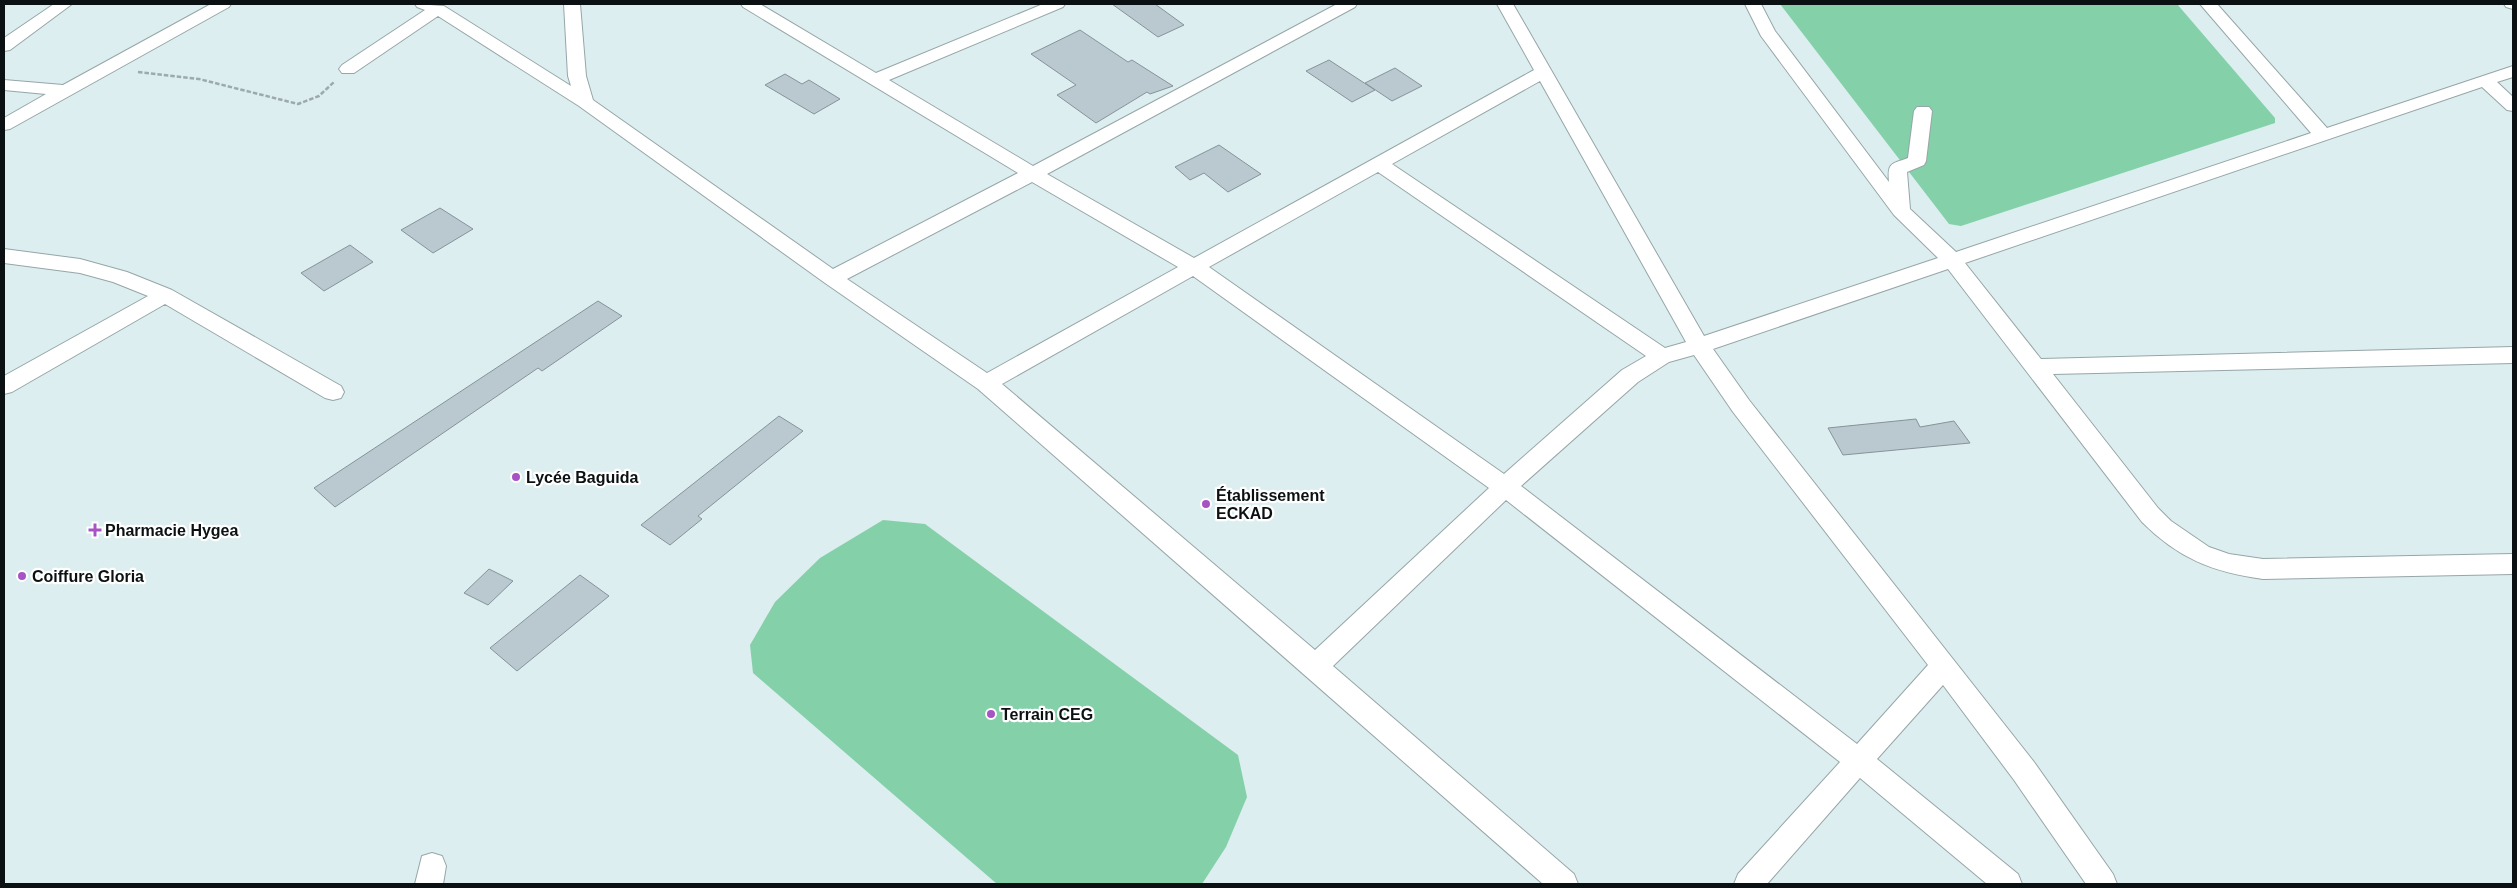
<svg xmlns="http://www.w3.org/2000/svg" width="2517" height="888" viewBox="0 0 2517 888" font-family="Arial,sans-serif">
  <style>
    .green { fill: #84d0a9 }
    .building { fill: #bac9cf; stroke: #86939a }
    .lines { fill: none; stroke-linecap: round; stroke-linejoin: round }
    .minor-casing { stroke: #96a6a8; stroke-width: 2 }
    .path { stroke: #9caaab; stroke-width: 2.5; stroke-dasharray: 4.5 2; stroke-linecap: butt }
    .minor { fill: #fff; fill-rule: evenodd }
    .poi-dot { fill: #a654c4; stroke: #fff; stroke-width: 2 }
    .labels { text-anchor: middle; dominant-baseline: central; stroke-width: 4.5; stroke-linejoin: round; paint-order: stroke }
    .poi-label { font-size: 16px; font-weight: bold; fill: #0b1112; stroke: #fff; text-anchor: start }
  </style>
  <rect width="100%" height="100%" fill="#dceeef"/>
  <path class="green" d="M 1780,4 L 2177,4 L 2275,118 L 2275,123 L 1961,226 L 1949,224 Z
    M 883,520 L 925,524 L 1238,755 L 1247,797 L 1226,847 L 1202,884 L 997,884 L 753,673 L 750,645 L 775,602 L 820,558 Z"/>
  <path class="building" d="M 1112,4 L 1155,4 L 1184,25 L 1158,37 Z
    M 1080,30 L 1128,62 L 1132,60 L 1173,86 L 1150,94 L 1147,92 L 1096,123 L 1057,95 L 1076,85 L 1031,54 Z
    M 1329,60 L 1375,90 L 1352,102 L 1306,71 Z
    M 1395,68 L 1422,86 L 1392,101 L 1365,83 Z
    M 785,74 L 802,84 L 809,80 L 840,99 L 814,114 L 765,85 Z
    M 1219,145 L 1261,174 L 1228,192 L 1204,173 L 1190,180 L 1175,167 Z
    M 440,208 L 473,229 L 433,253 L 401,230 Z
    M 350,245 L 373,262 L 324,291 L 301,273 Z
    M 598,301 L 622,316 L 542,371 L 538,368 L 335,507 L 314,488 Z
    M 779,416 L 803,431 L 698,516 L 702,519 L 670,545 L 641,525 Z
    M 1916,419 L 1920,427 L 1954,421 L 1970,443 L 1843,455 L 1828,428 Z
    M 489,569 L 513,581 L 488,605 L 464,593 Z
    M 580,575 L 609,596 L 517,671 L 490,648 Z"/>
  <g class="lines">
    <g class="minor-casing">
      <path id="minor" d="M 54,4 L 72,4 L 10,50 L 4,51 L 4,38 Z
        M 211,4 L 231,4 L 229,7 L 10,129 L 4,130 L 4,118 L 46,94 L 4,90 L 4,80 L 63,85 Z
        M 415,4 L 444,6 L 571,86 L 568,76 L 564,4 L 580,4 L 586,76 L 593,100 L 833,269 L 1018,173 L 743,7 L 741,4 L 760,4 L 876,73 L 1043,4 L 1065,4 L 1063,7 L 889,80 L 1033,166 L 1337,4 L 1357,4 L 1355,7 L 1047,174 L 1194,258 L 1534,70 L 1497,4 L 1513,4 L 1704,336 L 1938,258 L 1894,215 L 1761,36 L 1745,4 L 1761,4 L 1775,31 L 1889,182 C 1887,162 1892,164 1908,158 L 1914,111 L 1917,107 L 1929,107 L 1932,111 L 1926,161 L 1924,165 L 1907,172 L 1910,209 L 1956,252 L 2311,133 L 2200,4 L 2217,4 L 2327,128 L 2513,66 L 2513,77 L 2497,82 L 2513,97 L 2513,111 L 2507,110 L 2482,87 L 1965,263 L 2041,359 L 2513,347 L 2513,363 L 2053,374 L 2158,508 L 2171,521 L 2209,547 L 2229,554 L 2263,559 L 2513,554 L 2513,574 L 2263,579 C 2212,572 2178,558 2142,522 L 1948,269 L 1713,349 L 1749,400 L 2034,762 L 2113,874 L 2117,884 L 2086,884 L 2014,780 L 1943,685 L 1877,759 L 2018,874 L 2022,884 L 1987,884 L 1860,778 L 1767,884 L 1734,884 L 1738,874 L 1840,762 L 1506,500 L 1333,666 L 1574,874 L 1578,884 L 1543,884 L 978,389 L 825,283 L 579,106 L 438,16 L 354,73 L 342,73 L 339,69 L 342,65 L 425,10 L 417,7 ZM 1540,81 L 1686,342 L 1665,348 L 1392,164 ZM 1378,172 L 1646,356 L 1622,370 L 1504,474 L 1209,267 ZM 1032,182 L 1178,267 L 987,373 L 847,279 ZM 1193,276 L 1489,488 L 1315,650 L 1002,384 ZM 1694,355 L 1733,412 L 1928,665 L 1857,744 L 1521,486 L 1638,382 L 1669,362 Z
        M 2504,4 L 2513,4 L 2513,9 L 2506,7 Z
        M 4,249 L 80,259 L 127,272 L 172,290 L 341,386 L 344,392 L 341,398 L 333,400 L 325,398 L 165,304 L 12,392 L 4,394 L 4,376 L 148,296 L 113,282 L 80,273 L 4,263 Z
        M 432,853 L 442,856 L 446,866 L 443,884 L 415,884 L 422,856 Z"/>
    </g>
    <path class="path" d="M 138,72 L 199,79 L 298,104 L 319,96 L 335,81"/>
    <use href="#minor" class="minor"/>
  </g>
  <g class="poi-dot">
    <circle cx="516" cy="477" r="5"/>
    <circle cx="1206" cy="504" r="5"/>
    <path d="M92.5 522.5h5v5h5v5h-5v5h-5v-5h-5v-5h5z"/>
    <circle cx="22" cy="576" r="5"/>
    <circle cx="991" cy="714" r="5"/>
  </g>
  <g class="labels">
    <g class="poi-label">
      <text x="526" y="477">Lycée Baguida</text>
      <text x="1216" y="495">Établissement<tspan x="1216" dy="18">ECKAD</tspan></text>
      <text x="105" y="530">Pharmacie Hygea</text>
      <text x="32" y="576">Coiffure Gloria</text>
      <text x="1001" y="714">Terrain CEG</text>
    </g>
  </g>
  <rect width="2517" height="888" fill="none" stroke="#0b1112" stroke-width="10"/>
</svg>
